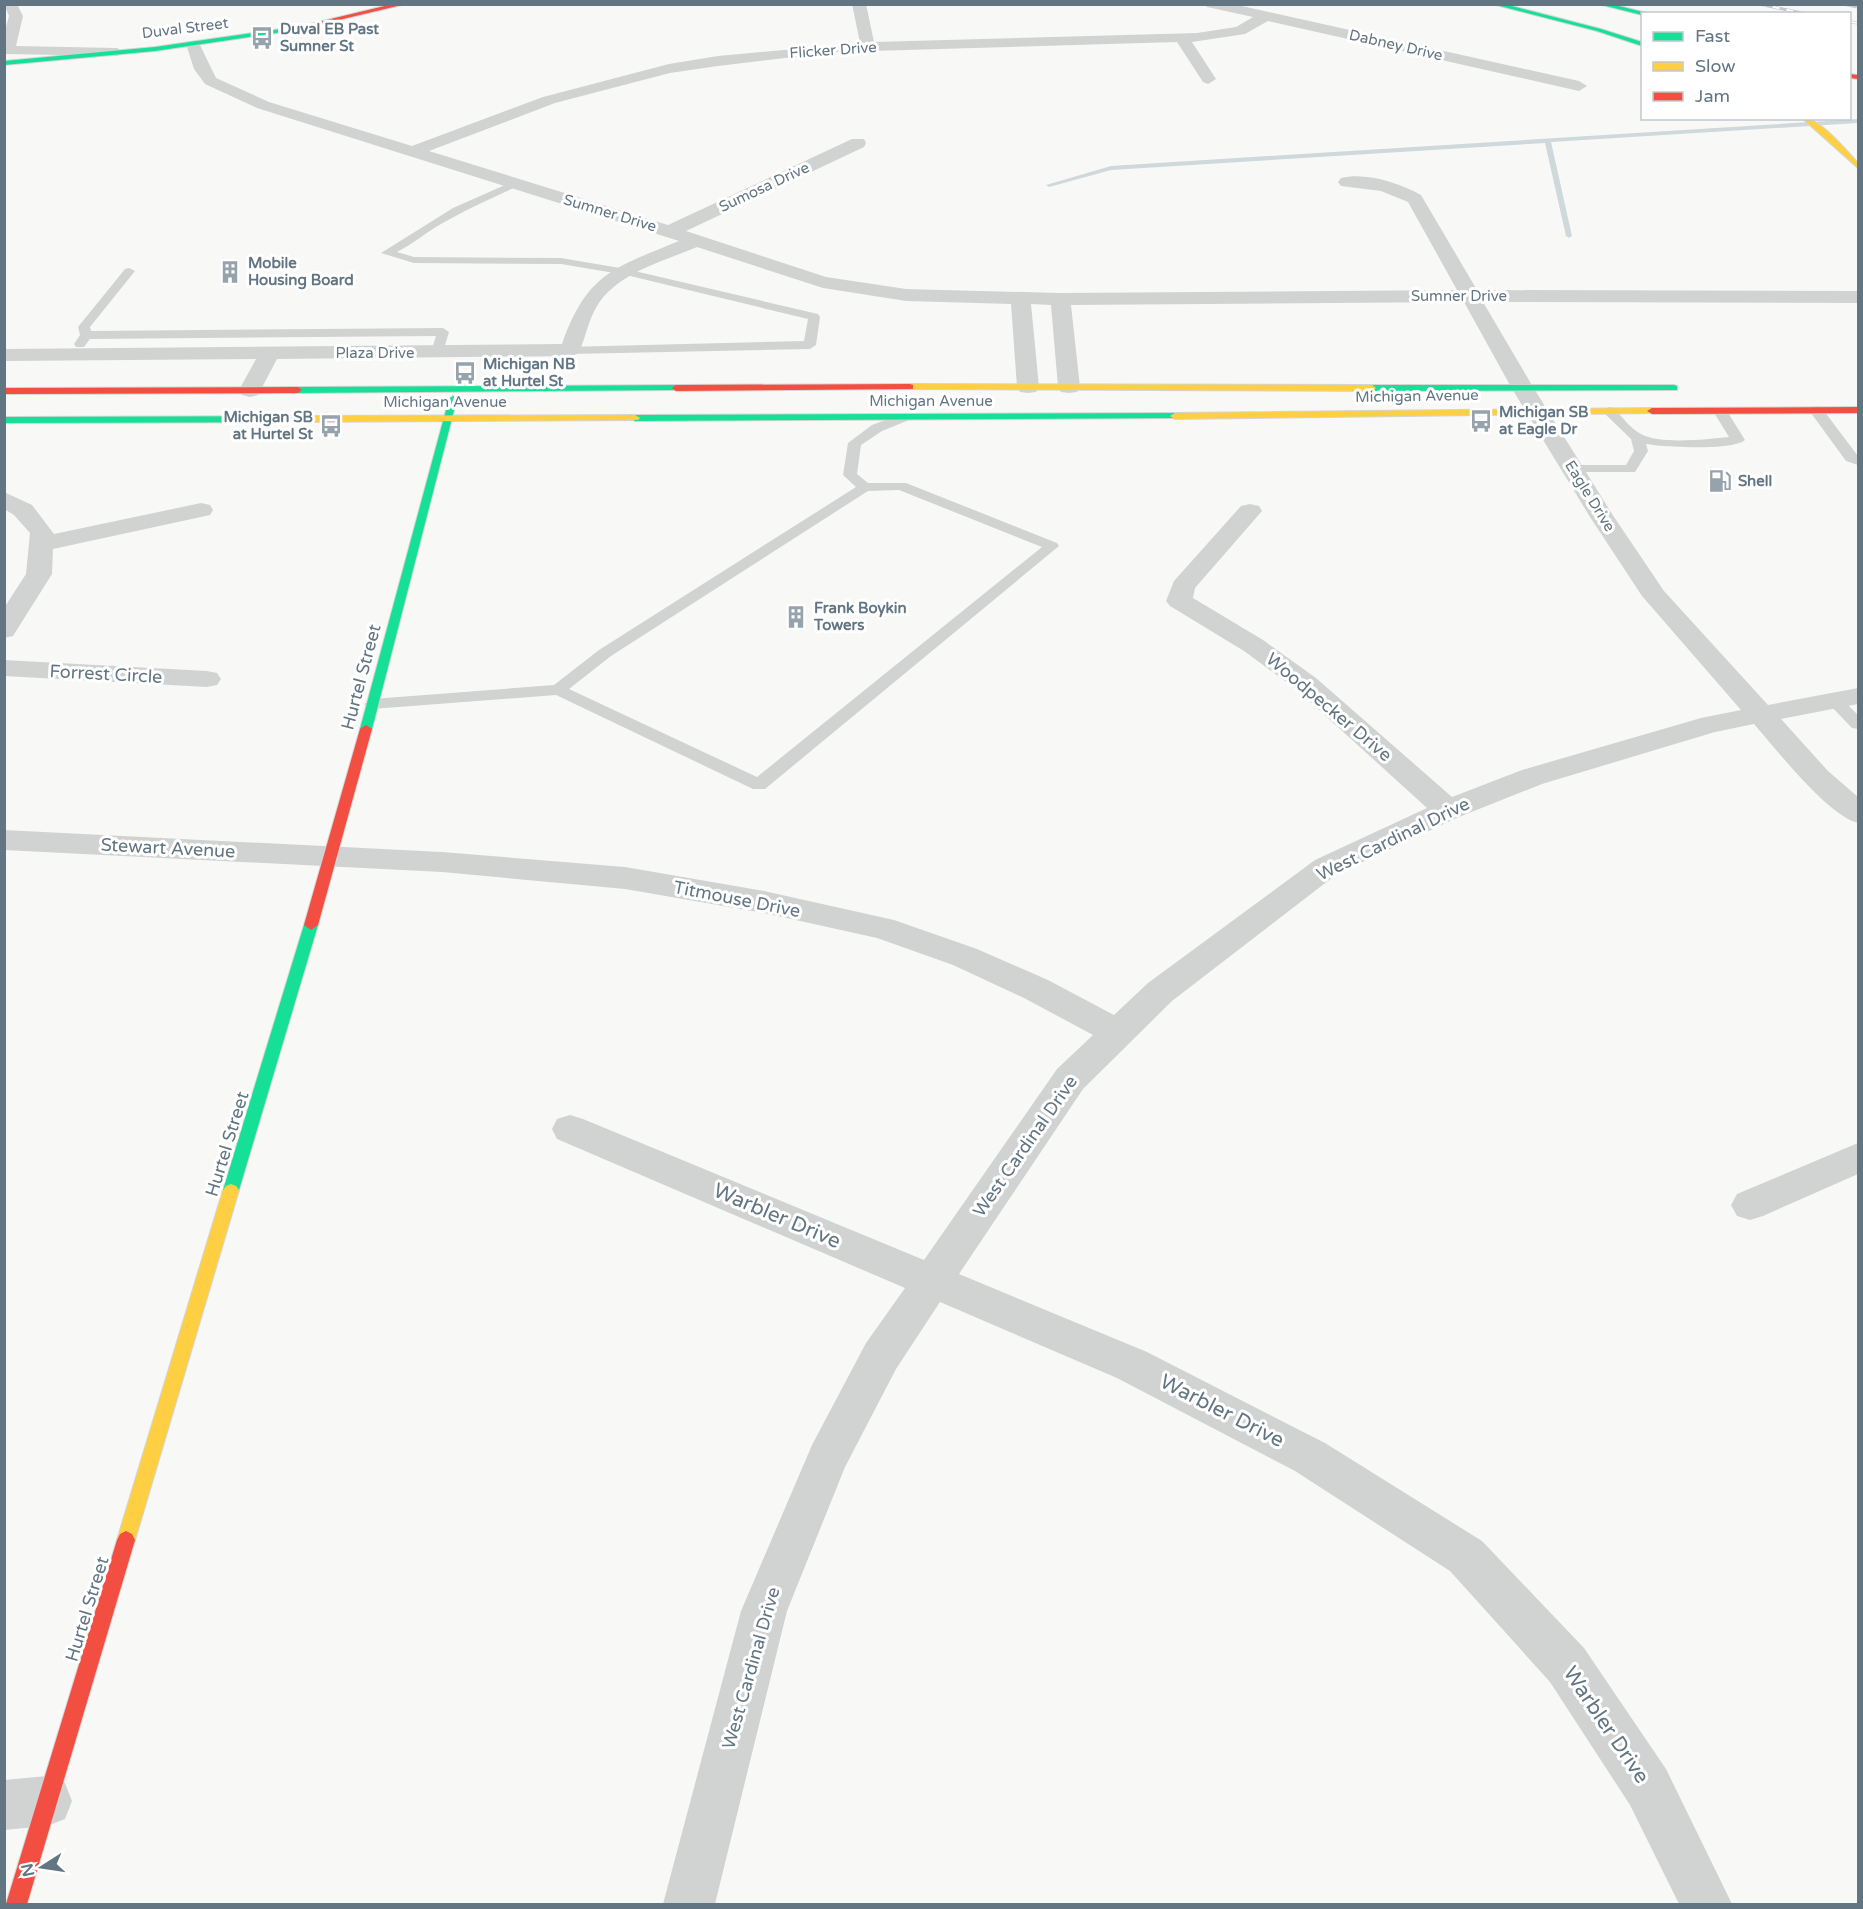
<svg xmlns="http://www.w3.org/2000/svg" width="1863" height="1909" viewBox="0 0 1863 1909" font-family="'Varela Round',sans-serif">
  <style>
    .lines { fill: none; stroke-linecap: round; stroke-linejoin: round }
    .stream { fill: #cfd8da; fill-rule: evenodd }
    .fast-casing { stroke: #d4d6d6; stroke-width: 2 }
    .slow-casing { stroke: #d4d6d6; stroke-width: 2 }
    .jam-casing { stroke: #d4d6d6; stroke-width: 2 }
    .lane { fill: #d1d3d3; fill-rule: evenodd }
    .street { fill: #d1d3d3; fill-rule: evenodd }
    .fast { fill: #16e098; fill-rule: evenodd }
    .slow { fill: #ffcf43; fill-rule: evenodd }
    .jam { fill: #f24e42; fill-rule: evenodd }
    .rail-casing { stroke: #c6c8c9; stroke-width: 3 }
    .rail { stroke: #fff; stroke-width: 2; stroke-dasharray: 7; stroke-linecap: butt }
    .labels { text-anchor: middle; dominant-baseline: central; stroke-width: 6; stroke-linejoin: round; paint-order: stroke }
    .far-street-label { font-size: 15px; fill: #627583; stroke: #fff }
    .far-poi-label { font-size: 15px; font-weight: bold; fill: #627583; stroke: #fff; text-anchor: start }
    .street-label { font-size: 18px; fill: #627583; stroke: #fff }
    .near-street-label { font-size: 21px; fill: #627583; stroke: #fff }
  </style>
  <rect width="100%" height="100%" fill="#f8f8f7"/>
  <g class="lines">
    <path class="stream" d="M 1858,119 L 1858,123 L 1551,142 L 1572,236 L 1569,238 L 1566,236 L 1545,143 L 1111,170 L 1049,187 L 1046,185 L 1111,166 Z"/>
    <g class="fast-casing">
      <path id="fast" d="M 1492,4 L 1504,4 L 1601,29 L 1642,42 L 1642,46 L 1597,31 Z
        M 1598,4 L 1611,4 L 1651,14 L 1642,15 Z
        M 288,28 L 290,31 L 155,51 L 4,65 L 4,61 L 155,47 Z
        M 676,385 L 679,386 L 679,390 L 298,393 L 294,390 L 298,387 Z
        M 1674,385 L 1677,386 L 1677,390 L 1372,391 L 1368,388 L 1372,385 Z
        M 453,396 L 457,399 L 372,729 L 366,733 L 362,732 L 360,729 L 449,399 Z
        M 1175,413 L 1178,414 L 1178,418 L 635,421 L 630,418 L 635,415 Z
        M 4,417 L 299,416 L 304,419 L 299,422 L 4,423 Z
        M 311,920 L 318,925 L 239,1190 L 236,1194 L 231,1196 L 226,1194 L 223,1190 L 304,925 Z"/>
    </g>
    <g class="slow-casing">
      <path id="slow" d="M 1802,118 C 1820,118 1845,149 1858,163 L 1858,168 Z
        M 910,384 L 1372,385 L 1376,388 L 1372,391 L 907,389 L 907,385 Z
        M 1652,408 L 1657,411 L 1655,413 L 1175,419 L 1170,416 L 1175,413 Z
        M 635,415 L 640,418 L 638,420 L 299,422 L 294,419 L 299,416 Z
        M 231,1184 L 236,1186 L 239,1190 L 135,1540 L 132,1546 L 126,1549 L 120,1546 L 117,1540 L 223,1190 L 226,1186 Z"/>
    </g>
    <g class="jam-casing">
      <path id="jam" d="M 393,4 L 406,4 L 288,32 L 285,30 Z
        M 1850,74 L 1858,75 L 1858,79 L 1850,78 Z
        M 910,384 L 913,385 L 913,389 L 676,391 L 672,388 L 676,385 Z
        M 4,388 L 298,387 L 302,390 L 298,393 L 4,394 Z
        M 1858,407 L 1858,413 L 1652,414 L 1647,411 L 1652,408 Z
        M 366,725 L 372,729 L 318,925 L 311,930 L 304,925 L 360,729 Z
        M 126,1531 L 132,1534 L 135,1540 L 27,1904 L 6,1904 L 117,1540 L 120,1534 Z"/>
    </g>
    <path class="lane" d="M 514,181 L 519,184 L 518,186 C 492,198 465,210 441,224 C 425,233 413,244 397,252 L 414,257 L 561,258 L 626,269 L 818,314 L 820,317 L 816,345 L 810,349 L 570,354 L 564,350 L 566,347 L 804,341 L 808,319 L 626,275 L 561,264 L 414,263 L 381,253 L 453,208 Z
      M 129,268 L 135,271 L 90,327 L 91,331 L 443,328 L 449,332 L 443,352 L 437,356 L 431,352 L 436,336 L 90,339 L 84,347 L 76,347 L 74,344 L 80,335 L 78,327 L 125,269 Z
      M 1816,406 L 1821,407 L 1858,456 L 1858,465 L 1846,461 L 1811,413 L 1809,410 Z
      M 1609,407 L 1614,408 C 1622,417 1630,428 1641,434 C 1661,445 1707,439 1729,437 L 1713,411 L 1720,407 L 1725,408 L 1745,440 C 1733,451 1663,447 1646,444 L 1648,451 L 1635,472 L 1567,472 L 1565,469 L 1572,465 L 1626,465 L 1634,451 L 1631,439 L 1602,411 Z
      M 904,413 L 911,417 L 909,420 L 882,431 L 861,445 L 857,474 L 868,483 L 906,483 L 1057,543 L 1059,546 L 765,789 L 753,789 L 556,695 L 372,709 L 364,704 L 372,699 L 554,685 L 599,650 L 856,487 L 843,475 L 848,443 L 872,425 ZM 899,490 L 1042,547 L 757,777 L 569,689 L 611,656 L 868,491 Z
      M 1834,695 L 1840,697 L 1858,715 L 1858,729 L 1852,728 L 1828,703 L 1826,700 L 1828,697 Z"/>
    <path class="street" d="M 4,4 L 17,4 L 23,16 L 16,46 L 117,48 L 124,52 L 117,56 L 4,54 L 4,34 L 9,16 Z
      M 852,4 L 866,4 L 874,42 L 1197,33 L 1236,27 L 1253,17 L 1207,7 L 1205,4 L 1233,4 L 1579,81 L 1587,86 L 1579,91 L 1268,21 L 1245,34 L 1192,42 L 1216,79 L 1208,84 L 1203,82 L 1177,42 L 836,52 L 718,66 L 670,73 L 555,103 L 429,151 L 668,225 L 852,139 L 864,139 L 866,143 L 864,147 L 686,231 L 826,277 L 906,289 L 1060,293 L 1457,290 L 1408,202 L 1381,191 L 1341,186 L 1338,182 L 1341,178 C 1366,172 1399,183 1421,195 L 1477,290 L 1858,291 L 1858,303 L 1483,302 L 1533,387 L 1614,517 L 1664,591 L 1768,705 L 1858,688 L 1858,704 L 1781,719 L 1828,771 L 1858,797 L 1858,823 C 1828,816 1776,749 1754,724 L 1715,732 L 1542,784 L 1459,817 L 1337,874 L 1172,1001 L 1083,1089 L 959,1274 L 1147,1352 L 1325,1443 L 1482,1541 L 1584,1648 L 1666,1769 L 1732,1904 L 1679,1904 L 1630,1805 L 1550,1682 L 1450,1571 L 1295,1471 L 1117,1378 L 940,1302 L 896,1369 L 845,1467 L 787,1611 L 715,1904 L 663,1904 L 741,1611 L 812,1445 L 866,1343 L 905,1288 L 557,1139 L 552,1129 L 557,1119 L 570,1115 L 583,1119 L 924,1260 L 1057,1069 L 1093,1035 L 1024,998 L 953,965 L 877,938 L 764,913 L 625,889 L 442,872 L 4,850 L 4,830 L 442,852 L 625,867 L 764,891 L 894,920 L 977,949 L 1048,980 L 1114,1015 L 1148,983 L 1315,860 L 1427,808 L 1296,689 L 1244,651 L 1170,606 L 1166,601 L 1174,581 L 1241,506 L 1250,504 L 1259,506 L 1262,511 L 1195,588 L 1193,598 L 1263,640 L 1316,678 L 1452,797 L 1522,770 L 1701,718 L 1741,710 L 1642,596 L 1590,517 L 1511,387 L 1464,302 L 1071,305 L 1080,387 L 1077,392 L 1069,393 L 1061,392 L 1058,387 L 1051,305 L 1031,304 L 1039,387 L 1036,392 L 1028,393 L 1020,392 L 1017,387 L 1011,304 L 906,301 L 823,288 L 697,247 C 664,261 617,273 597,306 C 589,319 586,335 580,350 L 577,354 L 570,356 L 277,359 L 258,395 L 250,397 L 242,395 L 239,390 L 256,359 L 4,361 L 4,349 L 562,344 C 587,273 614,268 679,241 L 257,108 L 205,84 L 194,69 L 186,44 L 188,41 L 198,41 L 216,78 L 269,102 L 412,146 L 543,97 L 669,64 L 718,56 L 860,43 Z
      M 4,492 L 32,505 L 54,534 L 201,503 L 210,505 L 213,510 L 210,515 L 201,517 L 53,549 L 52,574 L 13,636 L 4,638 L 4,608 L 26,574 L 30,533 L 14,515 L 4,509 Z
      M 4,660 L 207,671 L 217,673 L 221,679 L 217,685 L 207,687 L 4,676 Z
      M 1858,1143 L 1858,1174 L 1763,1216 L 1750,1220 L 1737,1216 L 1731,1205 L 1737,1194 Z
      M 47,1776 L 65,1783 L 72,1801 L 65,1819 L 47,1826 L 4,1830 L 4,1780 Z"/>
    <use href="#fast" class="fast"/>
    <use href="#slow" class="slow"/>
    <use href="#jam" class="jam"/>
    <g class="rail-casing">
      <path id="rail" d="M 1759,4 L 1807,14
        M 1843,4 L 1858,7
        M 1850,22 L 1858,23"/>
    </g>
    <use href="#rail" class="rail"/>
  </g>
  <defs>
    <g id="bus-bare" transform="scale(1.8)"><path d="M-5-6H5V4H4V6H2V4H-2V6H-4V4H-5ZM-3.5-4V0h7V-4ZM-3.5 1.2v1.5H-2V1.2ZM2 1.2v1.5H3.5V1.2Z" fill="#96a3ac" stroke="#fff" stroke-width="2.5" paint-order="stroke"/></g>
    <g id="building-bare" transform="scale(1.8)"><path d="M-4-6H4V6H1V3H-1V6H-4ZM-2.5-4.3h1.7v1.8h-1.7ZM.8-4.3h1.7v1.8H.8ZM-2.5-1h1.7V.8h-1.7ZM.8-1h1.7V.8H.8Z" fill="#96a3ac" stroke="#fff" stroke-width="2.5" paint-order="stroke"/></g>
    <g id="fuel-bare" transform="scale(1.8)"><path d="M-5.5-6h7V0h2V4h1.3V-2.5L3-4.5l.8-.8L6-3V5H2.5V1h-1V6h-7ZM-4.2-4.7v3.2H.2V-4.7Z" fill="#96a3ac" stroke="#fff" stroke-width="2.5" paint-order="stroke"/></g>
  </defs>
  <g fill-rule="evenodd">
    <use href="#bus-bare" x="262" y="38"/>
    <use href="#building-bare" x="230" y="272"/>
    <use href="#bus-bare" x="465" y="373"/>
    <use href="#bus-bare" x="1481" y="421"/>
    <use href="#bus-bare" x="331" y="426"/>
    <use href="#fuel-bare" x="1720" y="481"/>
    <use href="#building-bare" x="796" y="617"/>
  </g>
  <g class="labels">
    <g class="far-street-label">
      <text transform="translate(185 28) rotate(-7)">Duval Street</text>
      <text transform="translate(1396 45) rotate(13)">Dabney Drive</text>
      <text transform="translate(833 50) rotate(-4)">Flicker Drive</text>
      <text transform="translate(764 187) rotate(-25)">Sumosa Drive</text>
      <text transform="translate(610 213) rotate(17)">Sumner Drive</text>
      <text x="1459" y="296">Sumner Drive</text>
      <text x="375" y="353">Plaza Drive</text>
      <text transform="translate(1417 396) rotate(-1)">Michigan Avenue</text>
      <text x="931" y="401">Michigan Avenue</text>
      <text x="445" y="402">Michigan Avenue</text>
      <text transform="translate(1590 496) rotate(58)">Eagle Drive</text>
    </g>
    <g class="far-poi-label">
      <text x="280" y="29">Duval EB Past<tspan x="280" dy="17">Sumner St</tspan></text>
      <text x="248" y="263">Mobile<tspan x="248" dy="17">Housing Board</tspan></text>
      <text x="483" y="364">Michigan NB<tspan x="483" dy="17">at Hurtel St</tspan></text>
      <text x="1499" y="412">Michigan SB<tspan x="1499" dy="17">at Eagle Dr</tspan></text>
      <text x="313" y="417" text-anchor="end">Michigan SB<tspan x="313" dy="17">at Hurtel St</tspan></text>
      <text x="1738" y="481">Shell</text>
      <text x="814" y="608">Frank Boykin<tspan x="814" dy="17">Towers</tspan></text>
    </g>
    <g class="street-label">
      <text transform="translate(106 674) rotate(3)">Forrest Circle</text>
      <text transform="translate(361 677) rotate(-75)">Hurtel Street</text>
      <text transform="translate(1329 707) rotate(40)">Woodpecker Drive</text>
      <text transform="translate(1393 839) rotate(-26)">West Cardinal Drive</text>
      <text transform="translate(168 848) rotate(3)">Stewart Avenue</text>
      <text transform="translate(737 899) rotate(11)">Titmouse Drive</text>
      <text transform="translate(227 1144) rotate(-73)">Hurtel Street</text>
      <text transform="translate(1025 1146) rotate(-55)">West Cardinal Drive</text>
      <text transform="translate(87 1609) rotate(-73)">Hurtel Street</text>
      <text transform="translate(751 1668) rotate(-74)">West Cardinal Drive</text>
    </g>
    <g class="near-street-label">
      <text transform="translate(777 1216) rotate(23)">Warbler Drive</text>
      <text transform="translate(1222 1411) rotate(27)">Warbler Drive</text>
      <text transform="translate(1606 1725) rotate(56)">Warbler Drive</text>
    </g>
  </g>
  <rect width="1863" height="1909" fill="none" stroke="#627583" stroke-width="12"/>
  <rect x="1641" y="12" width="210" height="108" fill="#ffffff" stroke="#c0c8cd" stroke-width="1.5"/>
  <rect x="1653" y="32" width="30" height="9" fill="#16e098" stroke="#c0c8cd" stroke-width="1.5"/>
  <text x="1695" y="42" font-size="18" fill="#627583">Fast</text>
  <rect x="1653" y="62" width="30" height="9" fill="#ffcf43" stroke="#c0c8cd" stroke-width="1.5"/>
  <text x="1695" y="72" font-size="18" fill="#627583">Slow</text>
  <rect x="1653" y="92" width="30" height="9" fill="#f24e42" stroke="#c0c8cd" stroke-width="1.5"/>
  <text x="1695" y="102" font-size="18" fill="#627583">Jam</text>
  <g transform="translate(42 1867) rotate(258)" stroke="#ffffff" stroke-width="4.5" paint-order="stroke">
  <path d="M0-4.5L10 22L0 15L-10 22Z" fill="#627583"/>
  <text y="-9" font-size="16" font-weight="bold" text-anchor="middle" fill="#627583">N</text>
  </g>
</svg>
